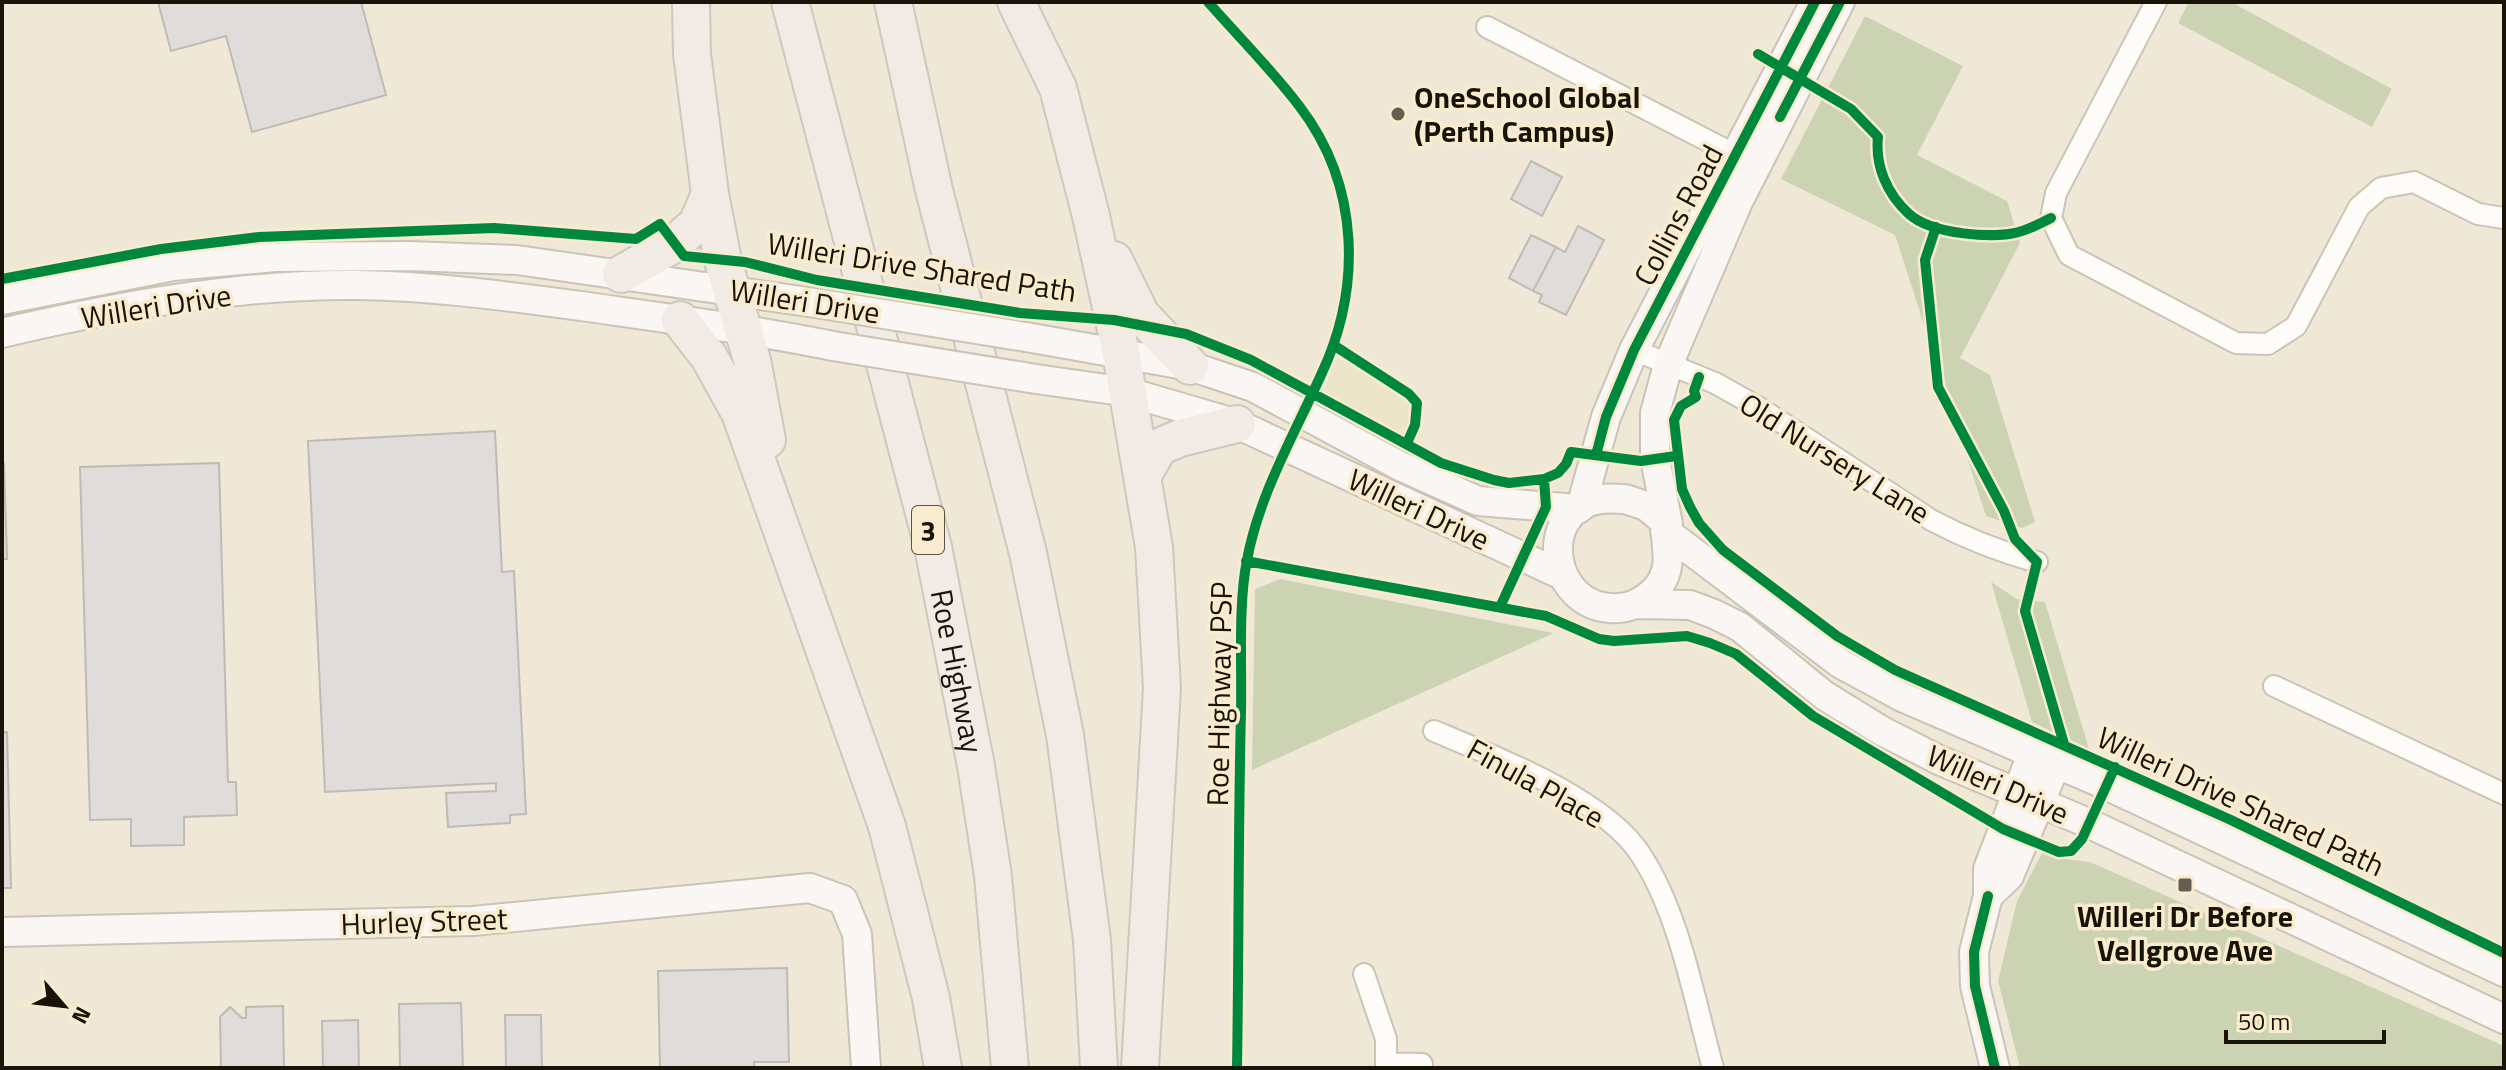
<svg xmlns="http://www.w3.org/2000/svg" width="2506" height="1070" viewBox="0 0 2506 1070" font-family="'Titillium Web',sans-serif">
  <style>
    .green { fill: #ccd3b3 }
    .sand { fill: #ede5c9 }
    .building { fill: #e0dcda; stroke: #bebab7; stroke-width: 2 }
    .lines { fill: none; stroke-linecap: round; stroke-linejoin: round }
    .street-casing { stroke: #cac4b7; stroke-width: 24 }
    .secondary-casing { stroke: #cac4b7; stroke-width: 32 }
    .highway-casing { stroke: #cbc8bf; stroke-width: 40 }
    .street { stroke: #fdfcf9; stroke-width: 20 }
    .secondary { stroke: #f9f6f3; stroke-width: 28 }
    .highway { stroke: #f2eae5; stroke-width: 36 }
    .secondary-bridge-casing { stroke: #cac4b7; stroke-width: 32; stroke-linecap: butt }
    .secondary-bridge { stroke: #f9f6f3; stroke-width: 28 }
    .cycleway-casing { stroke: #f9ebcd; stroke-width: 15 }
    .cycleway { stroke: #00873e; stroke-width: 10 }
    .poi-dot { fill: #645e51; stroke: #f9ebcd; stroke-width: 3 }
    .labels { text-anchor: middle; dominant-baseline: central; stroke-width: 7; stroke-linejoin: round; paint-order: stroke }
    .shield { fill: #f9ebcd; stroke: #5c5444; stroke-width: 2 }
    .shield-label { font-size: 28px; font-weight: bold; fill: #191409 }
    .poi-label { font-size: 30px; font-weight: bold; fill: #191409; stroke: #f9ebcd; text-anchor: start }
    .street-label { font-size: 30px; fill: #191409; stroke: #f9ebcd }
  </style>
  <rect width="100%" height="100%" fill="#efe8d7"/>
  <path class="green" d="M 2189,2 L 2231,2 L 2392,89 L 2372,127 L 2178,23 Z
    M 1865,16 L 1963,66 L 1917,155 L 2007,201 L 2020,243 L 1960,358 L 1990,375 L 2035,522 L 2022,528 L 1986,516 L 1895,235 L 1781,179 Z
    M 1280,579 L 1553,633 L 1554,633 L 1252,770 L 1255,589 Z
    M 1991,582 L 2017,599 L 2045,602 L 2089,749 L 2032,722 Z
    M 2042,853 L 2057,858 L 2090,862 L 2504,1046 L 2504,1068 L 2020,1068 L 1998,981 L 2017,901 Z"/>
  <path class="sand" d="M 1342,356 L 1407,401 L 1412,410 L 1407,428 L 1401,432 L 1322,394 L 1338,357 Z"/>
  <path class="building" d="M 158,2 L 361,2 L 386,95 L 252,132 L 226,36 L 171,51 Z
    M 1531,161 L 1562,177 L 1542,216 L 1511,199 Z
    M 1578,226 L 1604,240 L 1566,315 L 1539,302 L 1542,295 L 1533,291 L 1556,247 L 1565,252 Z
    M 1531,235 L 1556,247 L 1533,291 L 1509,278 Z
    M 495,431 L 502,572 L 514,571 L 526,814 L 510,815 L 510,823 L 448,827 L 446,793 L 496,791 L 496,783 L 325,792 L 308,441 Z
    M 219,463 L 228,782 L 236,782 L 237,815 L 184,817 L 184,845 L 131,846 L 131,819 L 90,820 L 80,467 Z
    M 4,464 L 7,559 L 2,559 L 2,465 Z
    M 2,695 L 3,732 L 7,732 L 11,888 L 2,888 Z
    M 787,968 L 789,1062 L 754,1062 L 754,1068 L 660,1068 L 658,971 Z
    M 461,1003 L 463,1068 L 400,1068 L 399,1004 Z
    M 283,1006 L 284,1068 L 221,1068 L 220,1017 L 230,1007 L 242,1018 L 246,1018 L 246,1007 Z
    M 505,1015 L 541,1015 L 542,1068 L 506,1068 Z
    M 358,1020 L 359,1068 L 323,1068 L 322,1021 Z"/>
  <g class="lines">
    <g class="street-casing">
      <path id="street" d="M 2156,2 L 2056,193 L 2051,218 L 2069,255 L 2236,343 L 2268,344 L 2296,326 L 2359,207 L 2381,188 L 2414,182 L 2478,214 L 2504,218
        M 1487,27 L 1747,161
        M 1634,350 L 1715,383 L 1758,407 L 1931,520 C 1967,539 1997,551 2037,562
        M 2274,686 L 2504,794
        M 1434,731 C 1494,756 1606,799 1641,855 C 1680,915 1694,999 1713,1068
        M 1364,974 L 1386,1039 L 1386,1068
        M 1386,1063 L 1422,1064"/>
    </g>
    <g class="secondary-casing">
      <path id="secondary" d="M 2,300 L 173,266 L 275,257 L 409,256 L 517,260 L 822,304
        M 2,333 C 117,306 238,284 357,285 C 432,286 506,296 581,306 C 665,318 749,329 833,346
        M 1026,337 L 1190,366 L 1253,387 L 1400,466 L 1478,501 L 1578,509
        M 1036,379 L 1128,392 L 1237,424 L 1562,575
        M 1625,499 L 1646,506 L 1668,524 C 1661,540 1676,560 1660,584 C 1651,597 1635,607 1619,608 C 1550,613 1534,510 1600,499 C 1609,498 1617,499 1625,499 Z
        M 1581,507 L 1606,417 L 1634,350 L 1815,2
        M 1668,524 L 1655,459 L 1655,413 L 1668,365 L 1738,202 L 1840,2
        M 1665,531 L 1841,664 L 1902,697 L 2106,785 L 2504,972
        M 1636,604 L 1690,605 L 1714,614 L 1740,627 L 1825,696 L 1882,731 L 1939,760 L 2088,823 L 2504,1019
        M 1988,896 L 2009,876 L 2056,764
        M 2,932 L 473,921 L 810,888 L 843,900 L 857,934 L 866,1068
        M 1995,1068 L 1975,986 L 1974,952 L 1988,896 L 1988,869 L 2032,754"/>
    </g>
    <g class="highway-casing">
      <g id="highway">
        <path d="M 691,2 L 692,54 L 710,194 L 723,261 L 752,360 L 767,440"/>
        <path id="s1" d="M 790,2 L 933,547 L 976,766 L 993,876 L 1010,1068"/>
        <path d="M 893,2 L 934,190 L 1028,553 L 1065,735 L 1092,940 L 1099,1068"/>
        <path d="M 1016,2 L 1058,88 L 1091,216 L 1121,353 L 1154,547 L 1162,688 L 1140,1068"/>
        <path d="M 1114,260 L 1141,315 L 1190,366"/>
        <path d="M 621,274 L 674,244 L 697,224 L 710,194"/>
        <path d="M 680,320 L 709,357 L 740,413 L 887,826 L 931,998 L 943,1068"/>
        <path d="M 1143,475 L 1159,447 L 1180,438 L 1237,424"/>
      </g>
    </g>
    <use href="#street" class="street"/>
    <use href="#secondary" class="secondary"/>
    <use href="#highway" class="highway"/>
    <g class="secondary-bridge-casing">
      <path id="secondary-bridge" d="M 822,304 L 1026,337
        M 833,346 L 1036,379"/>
    </g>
    <use href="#secondary-bridge" class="secondary-bridge"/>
    <g class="cycleway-casing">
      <path id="cycleway" d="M 1208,2 C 1239,37 1272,70 1300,107 C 1360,186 1362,288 1321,375 C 1294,435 1259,495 1247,560 C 1238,605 1242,664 1241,711 C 1238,830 1239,949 1237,1068
        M 1758,54 L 1851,109 L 1878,137 C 1875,166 1887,194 1909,214 C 1931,234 1995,240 2022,231 C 2032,228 2041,223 2051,218
        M 1780,117 L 1840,2
        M 1936,227 L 1925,260 L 1938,387 L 2004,511 L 2015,539 L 2037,562 L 2025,611 L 2064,744
        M 2,279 L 161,249 L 259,237 L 494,228 L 636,239 L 660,224 L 684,256 L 745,262 L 817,280 L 1020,313 L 1114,320 L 1186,334 L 1251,360 L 1441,463 L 1494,480 L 1509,483 L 1544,479 L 1558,473 L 1566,464 L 1571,452 L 1641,461 L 1676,456
        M 1335,346 L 1409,394 L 1417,403 L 1415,425 L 1407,443
        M 1699,377 L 1694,391 L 1696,397 L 1681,406 L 1674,420 L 1682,489 L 1690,507 L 1699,523 L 1723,550 L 1837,636 L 1895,670 L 2231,820 L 2504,953
        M 1596,455 L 1606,417 L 1634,350 L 1815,2
        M 1246,561 L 1546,616 L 1599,639 L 1614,641 L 1687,636 L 1710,643 L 1736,654 L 1813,716 L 2003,829 L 2059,852 L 2071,851 L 2082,839 L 2115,767
        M 1500,607 L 1546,507 L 1544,479
        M 1988,896 L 1974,952 L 1975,986 L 1995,1068"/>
    </g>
    <use href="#cycleway" class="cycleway"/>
  </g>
  <g class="poi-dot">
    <circle cx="1398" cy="114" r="8"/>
    <rect x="2177" y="877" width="16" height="16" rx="4"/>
  </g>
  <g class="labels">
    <rect class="shield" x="912" y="506" width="32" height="48" rx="6"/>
    <g class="shield-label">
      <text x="928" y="530">3</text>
    </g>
    <g class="poi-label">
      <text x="1414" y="97">OneSchool Global<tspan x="1414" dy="34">(Perth Campus)</tspan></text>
      <text x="2185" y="916" text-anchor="middle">Willeri Dr Before<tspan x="2185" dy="34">Vellgrove Ave</tspan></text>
    </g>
    <g class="street-label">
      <text transform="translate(1678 215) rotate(-62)">Collins Road</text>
      <text transform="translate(922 267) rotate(9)">Willeri Drive Shared Path</text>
      <text transform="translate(805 301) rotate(9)">Willeri Drive</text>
      <text transform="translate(156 306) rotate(-9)">Willeri Drive</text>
      <text transform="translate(1835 458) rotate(32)">Old Nursery Lane</text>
      <text transform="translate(1419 509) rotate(25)">Willeri Drive</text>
      <text stroke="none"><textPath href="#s1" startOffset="690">Roe Highway</textPath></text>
      <text transform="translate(1219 694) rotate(-89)">Roe Highway PSP</text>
      <text transform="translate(1536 783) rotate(29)">Finula Place</text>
      <text transform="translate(1998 784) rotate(24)">Willeri Drive</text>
      <text transform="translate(2241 801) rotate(25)">Willeri Drive Shared Path</text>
      <text transform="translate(424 921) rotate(-2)">Hurley Street</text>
    </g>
  </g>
  <rect width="2506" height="1070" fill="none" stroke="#191409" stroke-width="8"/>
  <g transform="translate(64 1006) rotate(118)" stroke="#f9ebcd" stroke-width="6" paint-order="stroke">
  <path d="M0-6L14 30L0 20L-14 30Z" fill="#191409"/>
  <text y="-12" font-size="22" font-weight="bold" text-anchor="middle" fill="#191409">N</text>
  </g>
  <path d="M2226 1030v12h158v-12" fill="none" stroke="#191409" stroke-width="4"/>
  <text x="2238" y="1030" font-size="24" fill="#191409" stroke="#f9ebcd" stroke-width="6" paint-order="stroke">50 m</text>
</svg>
